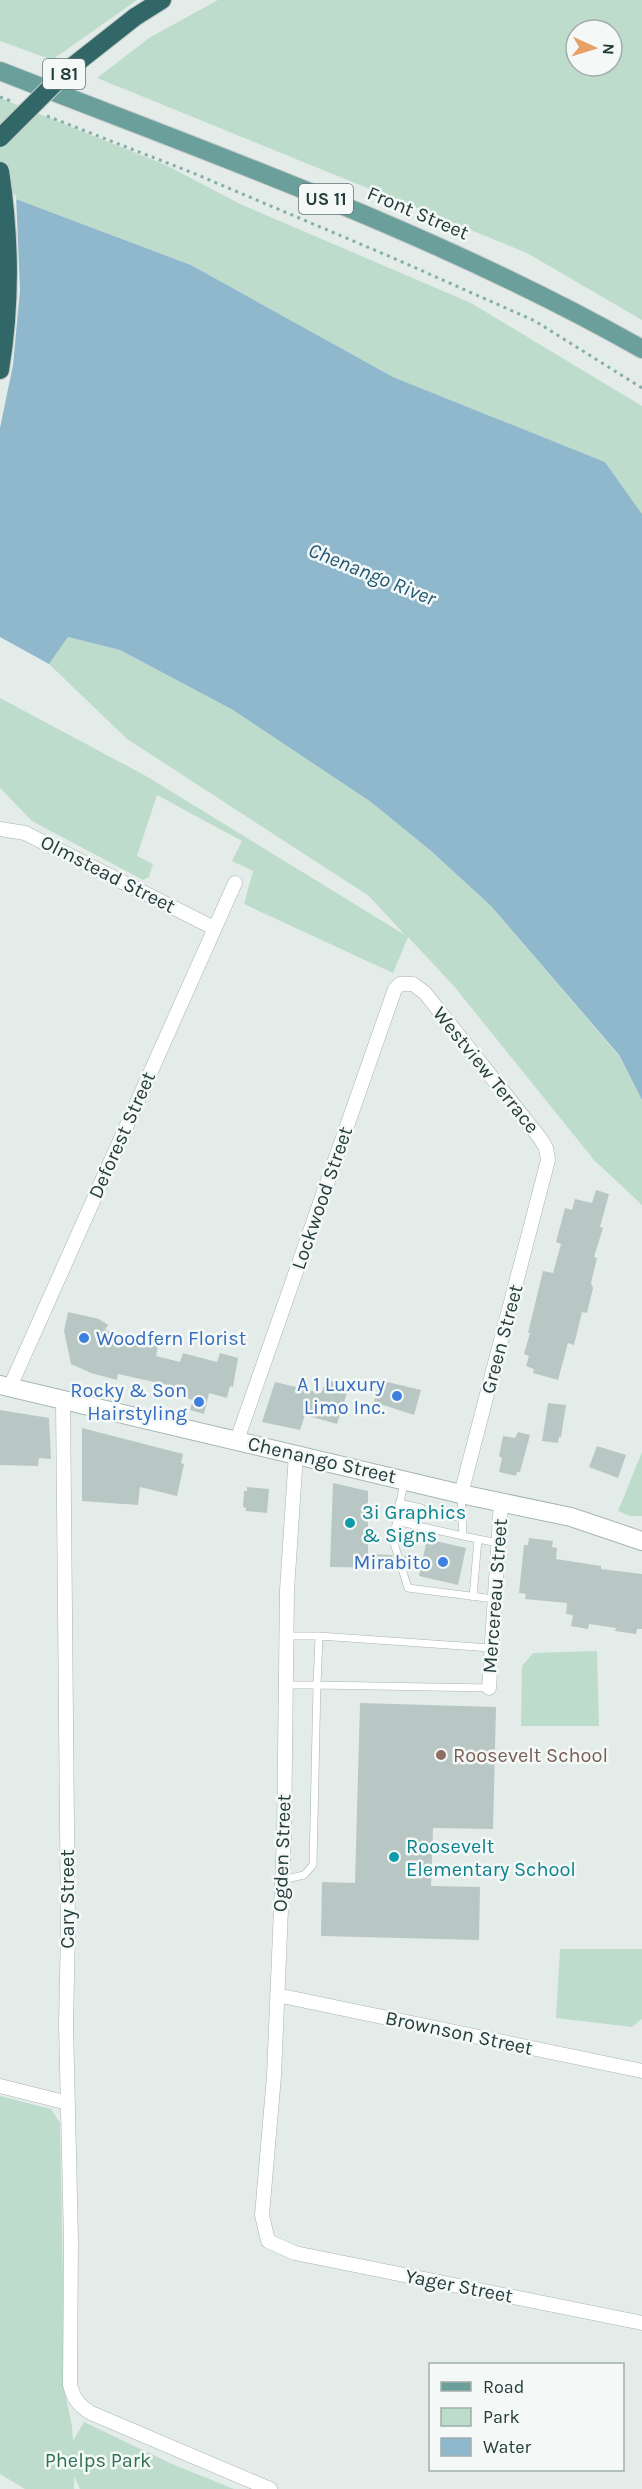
<svg xmlns="http://www.w3.org/2000/svg" width="642" height="2489" viewBox="0 0 642 2489" font-family="Karla,sans-serif">
  <style>
    .green { fill: #bedccc; fill-rule: evenodd }
    .water { fill: #90b8cd }
    .pier { fill: #e4ecea }
    .building { fill: #b9c7c4 }
    .lines { fill: none; stroke-linecap: round; stroke-linejoin: round }
    .lane-casing { stroke: #a7b4b2; stroke-width: 8 }
    .street-casing { stroke: #a7b4b2; stroke-width: 15 }
    .secondary-casing { stroke: #a3b7b4; stroke-width: 20 }
    .primary-casing { stroke: #c2c9c8; stroke-width: 20 }
    .highway-casing { stroke: #c2c9c8; stroke-width: 20 }
    .path { stroke: #86aea9; stroke-width: 3; stroke-dasharray: 3 4.5; stroke-linecap: butt }
    .lane { stroke: #fff; stroke-width: 7 }
    .street { stroke: #fff; stroke-width: 14 }
    .secondary { stroke: #fff; stroke-width: 18 }
    .primary { stroke: #6b9f9c; stroke-width: 18 }
    .highway { stroke: #326767; stroke-width: 18 }
    .highway-bridge-casing { stroke: #c2c9c8; stroke-width: 20; stroke-linecap: butt }
    .highway-bridge { stroke: #326767; stroke-width: 18 }
    .shop-dot { fill: #3f7fe0; stroke: #f4f9f7; stroke-width: 2 }
    .culture-dot { fill: #0f9aa8; stroke: #f4f9f7; stroke-width: 2 }
    .education-dot { fill: #8d6e63; stroke: #f4f9f7; stroke-width: 2 }
    .labels { text-anchor: middle; dominant-baseline: central; stroke-width: 5; stroke-linejoin: round; paint-order: stroke }
    .shield { fill: #f4f9f7; stroke: #627573; stroke-width: 1.5 }
    .shield-label { font-size: 18px; font-weight: bold; fill: #243d3b }
    .street-label { font-size: 20px; fill: #243d3b; stroke: #f4f9f7 }
    .shop-label { font-size: 20px; fill: #366cbe; stroke: #f4f9f7; text-anchor: end }
    .culture-label { font-size: 20px; fill: #0d838f; stroke: #f4f9f7; text-anchor: start }
    .education-label { font-size: 20px; fill: #785e54; stroke: #f4f9f7; text-anchor: start }
    .park-label { font-size: 20px; fill: #317156; stroke: #f4f9f7 }
    .water-label { font-size: 21px; font-style: italic; fill: #225775; stroke: #f4f9f7 }
  </style>
  <rect width="100%" height="100%" fill="#e4ecea"/>
  <path class="green" d="M 0,0 L 137,0 L 52,60 L 0,41 Z
    M 218,0 L 642,0 L 642,320 L 527,253 L 97,78 L 149,38 ZM 576,30 L 612,30 L 612,66 L 576,66 Z
    M 0,98 L 168,166 L 240,204 L 471,303 L 642,406 L 642,514 L 605,462 L 393,377 L 191,265 L 0,193 Z
    M 68,637 L 120,650 L 233,710 L 371,802 L 431,851 L 491,906 L 619,1056 L 642,1100 L 642,1205 L 594,1160 L 453,985 L 408,937 L 393,973 L 244,904 L 253,871 L 232,861 L 242,841 L 157,795 L 137,856 L 153,864 L 149,877 L 143,880 L 32,821 L 0,788 L 0,698 L 146,776 L 405,935 L 369,896 L 127,739 L 49,664 Z
    M 642,1452 L 642,1516 L 630,1516 L 618,1511 Z
    M 597,1651 L 599,1726 L 521,1726 L 522,1666 L 533,1653 Z
    M 560,1949 L 642,1949 L 642,2019 L 632,2027 L 556,2018 Z
    M 0,2096 L 51,2109 L 60,2123 L 65,2393 L 72,2426 L 73,2441 L 84,2422 L 172,2464 L 234,2489 L 80,2489 L 74,2476 L 74,2489 L 25,2489 L 0,2474 Z"/>
  <path class="water" d="M 0,193 L 191,265 L 393,377 L 605,462 L 642,514 L 642,1100 L 619,1055 L 491,906 L 431,851 L 371,802 L 233,710 L 120,650 L 68,637 L 49,664 L 0,637 Z"/>
  <path class="pier" d="M 0,190 L 16,195 L 20,290 L 13,365 L 0,428 Z"/>
  <path class="building" d="M 596,1190 L 609,1194 L 600,1227 L 603,1228 L 594,1257 L 597,1258 L 591,1283 L 593,1288 L 587,1313 L 582,1312 L 574,1345 L 568,1343 L 558,1380 L 533,1373 L 534,1369 L 526,1366 L 529,1356 L 524,1354 L 530,1333 L 528,1333 L 543,1271 L 553,1273 L 561,1244 L 556,1242 L 565,1208 L 572,1210 L 575,1199 L 592,1203 Z
    M 68,1312 L 99,1319 L 108,1325 L 105,1330 L 142,1340 L 143,1336 L 159,1340 L 156,1356 L 180,1362 L 183,1353 L 217,1362 L 220,1353 L 238,1358 L 233,1387 L 230,1386 L 227,1398 L 209,1393 L 204,1414 L 190,1410 L 193,1400 L 166,1392 L 168,1385 L 118,1374 L 117,1380 L 91,1373 L 71,1364 L 64,1331 Z
    M 327,1380 L 348,1385 L 347,1393 L 337,1424 L 305,1415 L 300,1430 L 262,1422 L 275,1382 L 321,1393 Z
    M 379,1380 L 421,1390 L 414,1415 L 374,1402 Z
    M 548,1403 L 566,1405 L 561,1437 L 559,1437 L 558,1443 L 542,1441 Z
    M 0,1410 L 49,1418 L 51,1459 L 39,1458 L 38,1466 L 0,1465 Z
    M 82,1428 L 183,1454 L 181,1463 L 184,1464 L 177,1496 L 140,1487 L 138,1505 L 82,1501 Z
    M 518,1432 L 530,1435 L 520,1472 L 517,1472 L 516,1476 L 499,1472 L 502,1458 L 499,1456 L 503,1436 L 515,1438 Z
    M 597,1446 L 626,1455 L 618,1478 L 589,1467 Z
    M 333,1483 L 368,1491 L 368,1554 L 392,1555 L 396,1568 L 330,1567 Z
    M 247,1487 L 269,1489 L 267,1513 L 246,1511 L 246,1508 L 243,1507 L 244,1491 L 247,1491 Z
    M 529,1538 L 553,1541 L 552,1547 L 557,1548 L 556,1559 L 601,1566 L 601,1569 L 642,1574 L 642,1629 L 637,1629 L 636,1634 L 615,1631 L 616,1628 L 589,1624 L 588,1629 L 571,1626 L 573,1615 L 566,1614 L 567,1603 L 525,1599 L 526,1594 L 519,1593 L 524,1545 L 528,1545 Z
    M 427,1539 L 466,1548 L 458,1585 L 419,1576 Z
    M 404,1556 L 415,1556 L 414,1568 L 408,1568 Z
    M 360,1703 L 496,1707 L 493,1829 L 433,1828 L 431,1886 L 480,1887 L 479,1940 L 321,1936 L 322,1882 L 355,1883 Z"/>
  <g class="lines">
    <g class="lane-casing">
      <path id="lane" d="M 404,1482 L 393,1540 L 408,1588 L 494,1599
        M 461,1494 L 463,1536 L 478,1539
        M 399,1503 L 421,1508
        M 441,1513 L 462,1518
        M 396,1521 L 463,1536
        M 473,1597 L 478,1539 L 498,1543
        M 319,1636 L 491,1648
        M 286,1685 L 317,1685 L 319,1636 L 286,1636
        M 282,1880 L 304,1875 L 313,1865 L 317,1685 L 489,1688"/>
    </g>
    <g class="street-casing">
      <path id="street" d="M 0,829 L 25,833 L 214,928
        M 10,1387 L 235,883
        M 63,1400 L 68,1931 L 66,2024 L 71,2241 L 70,2385 C 74,2399 78,2405 91,2413 L 270,2489
        M 237,1440 L 395,989 L 400,984 L 413,984 L 425,993 L 540,1138 L 546,1148 L 548,1160 L 461,1494
        M 296,1454 L 287,1590 L 284,1837 L 274,2076 L 262,2215 L 268,2241 L 295,2253 L 642,2323
        M 489,1688 L 501,1503
        M 277,1995 L 642,2071
        M 0,2086 L 68,2103"/>
    </g>
    <g class="secondary-casing">
      <path id="secondary" d="M 0,1385 L 461,1494 L 571,1517 L 642,1541"/>
    </g>
    <g class="primary-casing">
      <path id="primary" d="M 0,71 C 217,156 439,234 642,349"/>
    </g>
    <g class="highway-casing">
      <path id="highway" d="M 135,17 L 162,0
        M 0,171 C 10,237 11,304 0,370"/>
    </g>
    <path class="path" d="M 0,97 L 13,102
      M 47,116 L 193,173 L 391,257 L 535,321 L 642,388"/>
    <use href="#lane" class="lane"/>
    <use href="#street" class="street"/>
    <use href="#secondary" class="secondary"/>
    <use href="#primary" class="primary"/>
    <use href="#highway" class="highway"/>
    <g class="highway-bridge-casing">
      <path id="highway-bridge" d="M 0,138 L 69,69 L 135,17"/>
    </g>
    <use href="#highway-bridge" class="highway-bridge"/>
  </g>
  <g class="shop-dot">
    <circle cx="84" cy="1338" r="6"/>
    <circle cx="397" cy="1396" r="6"/>
    <circle cx="199" cy="1402" r="6"/>
    <circle cx="443" cy="1562" r="6"/>
  </g>
  <g class="culture-dot">
    <circle cx="350" cy="1523" r="6"/>
    <circle cx="394" cy="1857" r="6"/>
  </g>
  <circle class="education-dot" cx="441" cy="1755" r="6"/>
  <g class="labels">
    <g class="shield">
      <rect x="43" y="59" width="42" height="30" rx="4.5"/>
      <rect x="299" y="184" width="54" height="30" rx="4.5"/>
    </g>
    <g class="shield-label">
      <text x="64" y="74">I 81</text>
      <text x="326" y="199">US 11</text>
    </g>
    <g class="street-label">
      <text transform="translate(418 213) rotate(23)">Front Street</text>
      <text transform="translate(108 874) rotate(27)">Olmstead Street</text>
      <text transform="translate(486 1070) rotate(51)">Westview Terrace</text>
      <text transform="translate(122 1135) rotate(-66)">Deforest Street</text>
      <text transform="translate(322 1198) rotate(-71)">Lockwood Street</text>
      <text transform="translate(502 1339) rotate(-75)">Green Street</text>
      <text transform="translate(322 1460) rotate(13)">Chenango Street</text>
      <text transform="translate(495 1596) rotate(-86)">Mercereau Street</text>
      <text transform="translate(282 1853) rotate(-88)">Ogden Street</text>
      <text transform="translate(67 1899) rotate(-90)">Cary Street</text>
      <text transform="translate(459 2033) rotate(12)">Brownson Street</text>
      <text transform="translate(459 2286) rotate(11)">Yager Street</text>
    </g>
    <g class="shop-label">
      <text x="96" y="1338" text-anchor="start">Woodfern Florist</text>
      <text x="385" y="1384">A 1 Luxury<tspan x="385" dy="23">Limo Inc.</tspan></text>
      <text x="187" y="1390">Rocky &amp; Son<tspan x="187" dy="23">Hairstyling</tspan></text>
      <text x="431" y="1562">Mirabito</text>
    </g>
    <g class="culture-label">
      <text x="362" y="1512">3i Graphics<tspan x="362" dy="23">&amp; Signs</tspan></text>
      <text x="406" y="1846">Roosevelt<tspan x="406" dy="23">Elementary School</tspan></text>
    </g>
    <g class="education-label">
      <text x="453" y="1755">Roosevelt School</text>
    </g>
    <g class="park-label">
      <text x="98" y="2460">Phelps Park</text>
    </g>
    <g class="water-label">
      <text transform="translate(372 574) rotate(22)">Chenango River</text>
    </g>
  </g>
  <rect x="429" y="2363" width="195" height="108" fill="#f4f9f7" stroke="#a1aeac" stroke-width="1.5"/>
  <rect x="441" y="2382" width="30" height="9" fill="#6b9f9c" stroke="#a1aeac" stroke-width="1.5"/>
  <text x="483" y="2393" font-size="18" fill="#243d3b">Road</text>
  <rect x="441" y="2408" width="30" height="18" fill="#bedccc" stroke="#a1aeac" stroke-width="1.5"/>
  <text x="483" y="2423" font-size="18" fill="#243d3b">Park</text>
  <rect x="441" y="2438" width="30" height="18" fill="#90b8cd" stroke="#a1aeac" stroke-width="1.5"/>
  <text x="483" y="2453" font-size="18" fill="#243d3b">Water</text>
  <g transform="translate(594 48) rotate(94)"><circle r="28" fill="#f4f9f7" stroke="#a1aeac" stroke-width="1.5"/>
  <path d="M0-4.5L10 22L0 15L-10 22Z" fill="#e9a066"/>
  <text y="-9" font-size="16" font-weight="bold" text-anchor="middle" fill="#243d3b">N</text>
  </g>
</svg>
